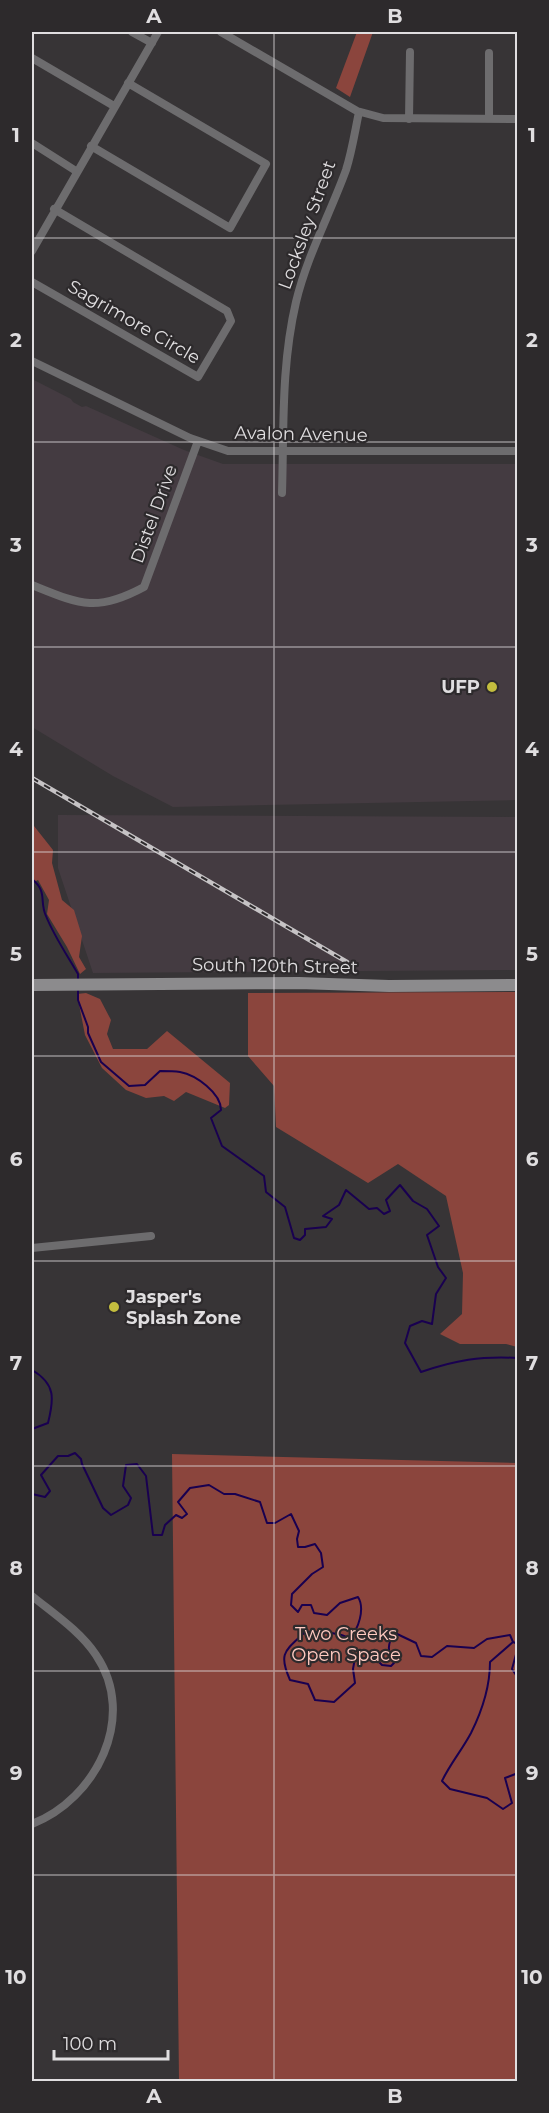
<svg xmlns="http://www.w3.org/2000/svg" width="549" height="2113" viewBox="0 0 549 2113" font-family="Montserrat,sans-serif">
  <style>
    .built { fill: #443b41 }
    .green { fill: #8b453d }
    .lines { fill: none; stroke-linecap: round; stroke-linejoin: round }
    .stream { stroke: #190050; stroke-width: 2 }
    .street { stroke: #6d6c6e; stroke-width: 8 }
    .secondary { stroke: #8c8b8d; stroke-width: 12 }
    .rail-casing { stroke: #c6c3c5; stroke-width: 4.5 }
    .rail { stroke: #2d2a2c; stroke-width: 2; stroke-dasharray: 7; stroke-linecap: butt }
    .grid { fill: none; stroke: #e0dee0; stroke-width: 1.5; stroke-opacity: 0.55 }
    .poi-dot { fill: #c3bd3e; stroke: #2d2a2c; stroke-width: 2 }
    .labels { text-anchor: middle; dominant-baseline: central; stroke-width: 4.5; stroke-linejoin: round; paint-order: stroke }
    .street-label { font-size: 18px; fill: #e0dee0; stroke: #2d2a2c }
    .poi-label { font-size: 18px; font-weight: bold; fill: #e0dee0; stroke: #2d2a2c; text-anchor: end }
    .park-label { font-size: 18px; fill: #ffcac1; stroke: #2d2a2c }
    .neatline { fill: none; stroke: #e0dee0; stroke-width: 2 }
    .grid-label { font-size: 20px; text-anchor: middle; font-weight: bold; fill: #e0dee0 }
  </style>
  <rect width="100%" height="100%" fill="#373436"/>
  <path class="built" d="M 32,379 L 71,399 L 73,402 L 82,407 L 86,406 L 184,450 L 223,464 L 517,464 L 517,800 L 173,807 L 113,776 L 32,727 Z
    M 58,815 L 517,817 L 517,970 L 93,973 L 58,868 Z"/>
  <path class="green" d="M 357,32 L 373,32 L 350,97 L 336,88 Z
    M 34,826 L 53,850 L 52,863 L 62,900 L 74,910 L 82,936 L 79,957 L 86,969 L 80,974 L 67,947 L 47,914 L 49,900 L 38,880 L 32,883 L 32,827 Z
    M 517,992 L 517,1347 L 506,1344 L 460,1344 L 440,1334 L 462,1314 L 463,1273 L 446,1196 L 398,1164 L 368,1183 L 276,1127 L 274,1086 L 248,1056 L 248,993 Z
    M 86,993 L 100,999 L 111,1020 L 107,1034 L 113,1049 L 147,1049 L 167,1031 L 230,1083 L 229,1105 L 225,1108 L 186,1092 L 174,1101 L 164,1096 L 146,1098 L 126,1090 L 102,1068 L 85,1035 L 77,994 Z
    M 172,1454 L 517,1463 L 517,2081 L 179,2081 Z"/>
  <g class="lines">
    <path class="stream" d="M 32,879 C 48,892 39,901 46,916 C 54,936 67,955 78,974 L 78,980
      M 78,988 L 78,1000 L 88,1027 L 88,1033 L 101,1062 L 129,1086 L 145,1085 L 160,1071 C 167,1071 174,1071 180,1072 C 196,1075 221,1093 221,1110 L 211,1118 L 222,1146 L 264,1176 L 266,1192 L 285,1207 L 294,1238 L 300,1240 L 305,1235 L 305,1229 L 326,1227 L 332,1219 L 323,1216 L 339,1205 L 346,1190 L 369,1209 L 377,1208 L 384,1214 L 390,1211 L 386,1200 L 400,1185 L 413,1201 L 427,1209 L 439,1226 L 427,1235 L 438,1267 L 446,1278 L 436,1294 L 432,1324 L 422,1321 L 410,1326 L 405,1343 L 421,1372 C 456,1360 480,1356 518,1358
      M 32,1370 C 56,1384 54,1399 48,1423 L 32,1429
      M 32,1442 L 32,1465
      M 32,1494 L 45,1497 L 50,1491 L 41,1475 L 58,1456 L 68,1456 L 75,1453 L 81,1459 L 82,1464 L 103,1508 L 111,1515 L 128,1505 L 131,1498 L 123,1486 L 126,1465 L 137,1464 L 146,1476 L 153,1535 L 162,1535 L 165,1525 L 176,1515 L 182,1518 L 187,1514 L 178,1502 L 190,1488 L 209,1485 L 224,1494 L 235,1494 L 260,1502 L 267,1523 L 275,1523 L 291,1514 L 299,1531 L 297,1539 L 298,1547 L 305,1547 L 315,1544 L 321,1553 L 323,1567 L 312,1574 L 292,1594 L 291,1605 L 298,1612 L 302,1605 L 311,1605 L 314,1613 L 327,1615 L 340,1603 L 358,1597 C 365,1608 359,1630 349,1638 C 335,1631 320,1633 305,1632 C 285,1651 278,1653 290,1680 L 308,1684 L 315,1700 L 334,1702 L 355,1683 L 353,1669 L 355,1658 L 376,1659 L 382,1665 L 391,1666 L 394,1663 C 387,1652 387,1643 395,1633 L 416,1643 L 421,1656 L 432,1657 L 447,1646 L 474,1648 L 487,1639 L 510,1635 L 513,1642
      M 518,1644 L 513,1642 L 490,1662 C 490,1686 482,1711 471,1733 C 462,1750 450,1764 442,1781 L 450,1789 L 487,1798 L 503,1809 L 512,1803 L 505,1778 L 518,1773
      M 518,1647 L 512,1669 L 518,1678"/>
    <path class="street" d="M 132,32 L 152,43
      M 221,32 L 357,111 L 383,118 L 518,119
      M 32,58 L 114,106
      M 409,119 L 410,52
      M 489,119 L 489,53
      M 32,143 L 76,171
      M 91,146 L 230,228 L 266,164 L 128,83
      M 32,251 L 158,32
      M 32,282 L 198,377 L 231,321 L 227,311 L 54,209
      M 32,361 L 190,438 L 228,451 L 518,451
      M 282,493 C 284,429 281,366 296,302 C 307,256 330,214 346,170 C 352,151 355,131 359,112
      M 32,585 C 79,604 96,613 144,587 L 198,441
      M 32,1248 L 151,1236
      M 32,1596 C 54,1614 80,1631 96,1655 C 138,1717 96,1799 32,1824"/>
    <path class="secondary" d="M 32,985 L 299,983 L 389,986 L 518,985"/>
    <g class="rail-casing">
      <path id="rail" d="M 32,778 L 347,962"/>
    </g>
    <use href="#rail" class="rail"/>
  </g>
  <path class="grid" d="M 274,32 L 274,2082M 32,238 L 518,238M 32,442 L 518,442M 32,647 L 518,647M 32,852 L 518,852M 32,1056 L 518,1056M 32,1261 L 518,1261M 32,1466 L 518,1466M 32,1671 L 518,1671M 32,1875 L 518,1875"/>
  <g class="poi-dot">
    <circle cx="492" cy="687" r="6"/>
    <circle cx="114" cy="1307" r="6"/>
  </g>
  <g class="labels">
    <g class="street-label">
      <text transform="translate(307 225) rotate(-70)">Locksley Street</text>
      <text transform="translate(134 322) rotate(30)">Sagrimore Circle</text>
      <text transform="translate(301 434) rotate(1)">Avalon Avenue</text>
      <text transform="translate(154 514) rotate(-70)">Distel Drive</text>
      <text transform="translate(275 966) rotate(1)">South 120th Street</text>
    </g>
    <g class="poi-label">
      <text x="480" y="687">UFP</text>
      <text x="126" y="1297" text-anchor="start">Jasper's<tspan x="126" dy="21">Splash Zone</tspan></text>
    </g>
    <g class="park-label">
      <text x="346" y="1634">Two Creeks<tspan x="346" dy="21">Open Space</tspan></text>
    </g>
  </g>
  <rect width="549" height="2113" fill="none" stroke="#2d2a2c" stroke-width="66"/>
  <path d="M54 2050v9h114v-9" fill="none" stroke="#e0dee0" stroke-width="3"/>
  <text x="63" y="2050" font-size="18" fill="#e0dee0" stroke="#2d2a2c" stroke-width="4.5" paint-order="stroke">100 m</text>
  <rect x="33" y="33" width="483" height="2047" class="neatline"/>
  <g class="grid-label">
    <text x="154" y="23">A</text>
    <text x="395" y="23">B</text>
    <text x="16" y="142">1</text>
    <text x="532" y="142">1</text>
    <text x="16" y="347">2</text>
    <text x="532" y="347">2</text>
    <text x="16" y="552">3</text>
    <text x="532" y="552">3</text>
    <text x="16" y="756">4</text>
    <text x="532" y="756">4</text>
    <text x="16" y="961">5</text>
    <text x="532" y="961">5</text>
    <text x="16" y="1166">6</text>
    <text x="532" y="1166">6</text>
    <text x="16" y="1370">7</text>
    <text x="532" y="1370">7</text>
    <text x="16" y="1575">8</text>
    <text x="532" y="1575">8</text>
    <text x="16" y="1780">9</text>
    <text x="532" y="1780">9</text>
    <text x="16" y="1984">10</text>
    <text x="532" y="1984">10</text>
    <text x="154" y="2103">A</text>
    <text x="395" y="2103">B</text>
  </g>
</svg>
